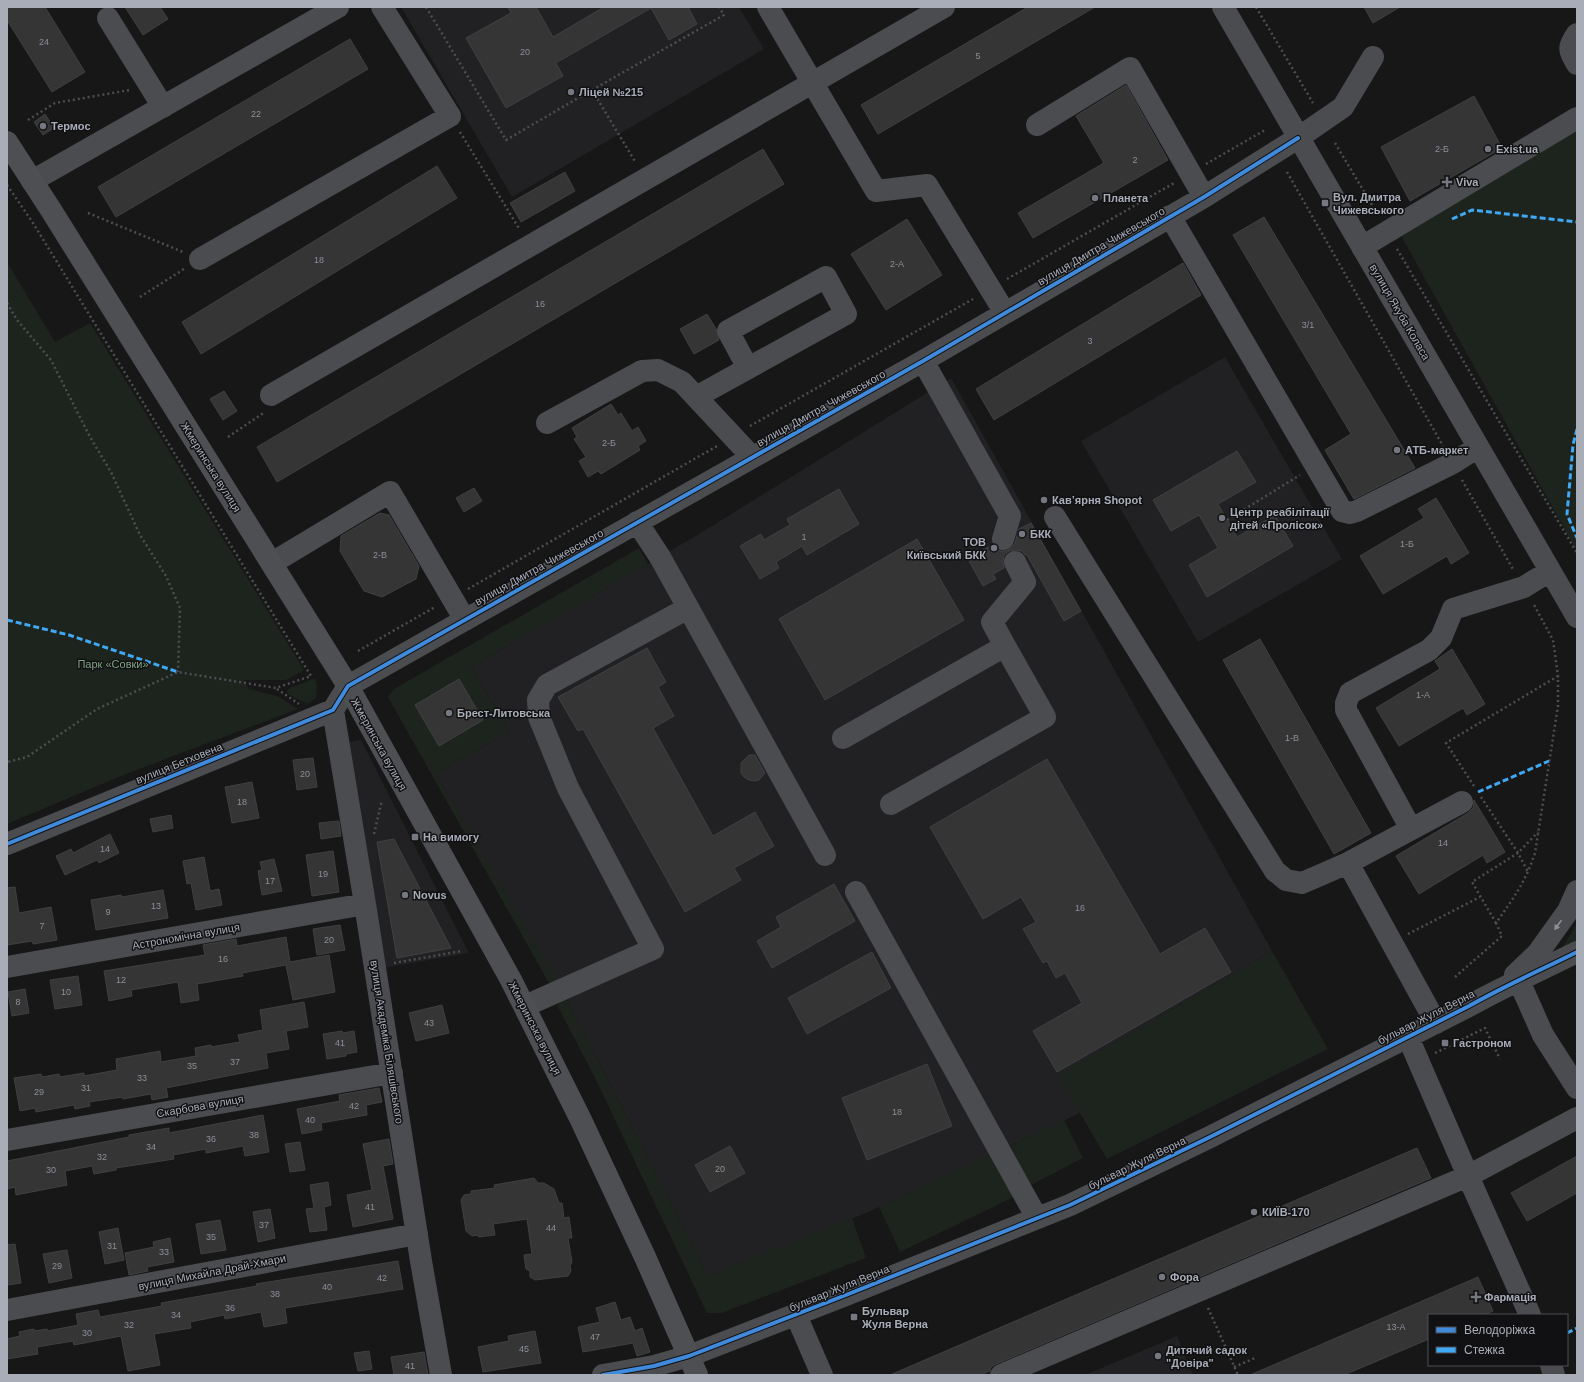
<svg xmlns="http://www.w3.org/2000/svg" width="1584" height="1382" viewBox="0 0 1584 1382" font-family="Arial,sans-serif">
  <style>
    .built { fill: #212123 }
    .green { fill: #1d241e }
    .building { fill: #353536; stroke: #3f4043 }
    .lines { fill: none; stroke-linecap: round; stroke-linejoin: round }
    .path { stroke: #4d4e52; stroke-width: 2.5; stroke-dasharray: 2 3; stroke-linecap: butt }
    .minor { stroke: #4b4c50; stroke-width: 22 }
    .major { stroke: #4d4f52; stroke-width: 22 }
    .quiet { stroke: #3fa9f5; stroke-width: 3; stroke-dasharray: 6 3; stroke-linecap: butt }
    .cycleway-casing { stroke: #111113; stroke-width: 6 }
    .cycleway { stroke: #408adc; stroke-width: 4 }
    .oneway { fill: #8c9099 }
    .poi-dot { fill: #757880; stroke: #111113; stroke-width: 1.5 }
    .labels { text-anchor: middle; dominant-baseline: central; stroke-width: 3; stroke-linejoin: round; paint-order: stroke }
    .number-label { font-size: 9px; fill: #8b8f98 }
    .poi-label { font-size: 11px; font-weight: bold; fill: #a8adb8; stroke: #111113; text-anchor: start }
    .street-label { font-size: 11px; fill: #a8adb8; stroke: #111113 }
    .park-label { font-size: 11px; fill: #7fa381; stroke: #111113 }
  </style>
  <rect width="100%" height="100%" fill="#171717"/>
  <path class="built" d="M 401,7 L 739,7 L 764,49 L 512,197 Z
    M 1225,357 L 1342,559 L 1198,642 L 1081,441 Z
    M 951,378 L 1272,951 L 1059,1076 L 1080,1113 L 866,1213 L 708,1276 L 566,998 L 436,774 L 509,731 L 471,667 L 699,534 Z
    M 361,740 L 469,953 L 383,968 L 344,743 Z
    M 1177,1336 L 1193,1375 L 1085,1375 Z"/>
  <path class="green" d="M 1577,129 L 1577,551 L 1399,232 Z
    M 7,262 L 55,342 L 90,323 L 304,670 L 286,680 L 244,680 L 249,689 L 277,696 L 298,709 L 126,774 L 7,824 Z
    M 639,548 L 648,564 L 471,667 L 509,731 L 436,774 L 559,984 L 550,985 L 388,697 L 394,689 Z
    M 315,678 L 317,686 L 316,698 L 307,704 L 288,694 L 287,691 L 288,689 Z
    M 1577,923 L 1577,944 L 1558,955 Z
    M 1272,951 L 1328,1049 L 1107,1159 L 1058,1076 Z
    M 566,998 L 708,1276 L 852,1218 L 866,1258 L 721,1313 L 707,1313 L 595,1078 L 557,1005 Z
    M 1064,1120 L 1083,1158 L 1031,1185 L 1010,1146 Z
    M 995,1152 L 1018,1195 L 900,1252 L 879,1207 Z"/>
  <path class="building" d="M 7,7 L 45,7 L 85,72 L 52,92 L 7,20 Z
    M 125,7 L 160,7 L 168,19 L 143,35 Z
    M 508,7 L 536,7 L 553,37 L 604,7 L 688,7 L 697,24 L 669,40 L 651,8 L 556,63 L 563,76 L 506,108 L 466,38 L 511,13 Z
    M 1028,7 L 1095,7 L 878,134 L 861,105 Z
    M 1364,7 L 1400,7 L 1373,23 Z
    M 350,39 L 368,69 L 116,217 L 98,187 Z
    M 1126,85 L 1168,160 L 1033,238 L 1018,213 L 1104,163 L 1076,116 Z
    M 1474,96 L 1502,148 L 1410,201 L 1381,147 Z
    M 45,114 L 54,128 L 43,135 L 34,122 Z
    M 763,149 L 784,184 L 277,482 L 257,447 Z
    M 437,166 L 457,198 L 201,354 L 182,322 Z
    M 565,172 L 575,191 L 521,222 L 510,203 Z
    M 1264,217 L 1415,468 L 1354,499 L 1325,450 L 1351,434 L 1233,235 Z
    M 907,219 L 942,275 L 886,310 L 851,254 Z
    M 1183,263 L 1201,295 L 994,420 L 976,389 Z
    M 707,314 L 716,329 L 719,340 L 694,354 L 680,329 Z
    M 224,391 L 237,411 L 223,420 L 210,399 Z
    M 611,404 L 618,415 L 621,413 L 632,431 L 638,427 L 646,441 L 638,446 L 640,450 L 601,474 L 598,471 L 588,477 L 579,461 L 586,457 L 574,439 L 577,437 L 572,428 Z
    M 1237,451 L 1256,482 L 1218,504 L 1237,537 L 1275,515 L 1293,546 L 1207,597 L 1189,565 L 1218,548 L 1199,515 L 1171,531 L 1153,500 Z
    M 474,488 L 482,501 L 464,512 L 456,498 Z
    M 839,489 L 859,524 L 807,555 L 802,546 L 776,562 L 779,568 L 760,579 L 740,546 L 761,534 L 764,540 L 790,525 L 787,519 Z
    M 1436,498 L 1469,553 L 1451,564 L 1447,556 L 1383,594 L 1360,556 L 1424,518 L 1418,509 Z
    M 380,513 L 389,515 L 419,566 L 416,579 L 382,597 L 364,591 L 340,551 L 341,536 Z
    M 1031,523 L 1081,611 L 1064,621 L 1027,555 L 1025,555 L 1022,551 L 1016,550 L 1009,551 L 1004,555 L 1003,561 L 1004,568 L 993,574 L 996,579 L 983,586 L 969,561 L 974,558 L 973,556 L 992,545 L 994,548 L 1000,551 L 1006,551 L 1011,548 L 1015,543 L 1019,529 Z
    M 917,539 L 964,620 L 825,700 L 779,619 Z
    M 1260,639 L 1371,833 L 1334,854 L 1223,660 Z
    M 647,648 L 666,682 L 658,687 L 674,716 L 653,728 L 713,836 L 755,812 L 774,846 L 734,868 L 741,880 L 685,912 L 583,729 L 578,731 L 558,697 Z
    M 1452,649 L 1485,704 L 1467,715 L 1463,708 L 1399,746 L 1376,708 L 1440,669 L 1435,661 Z
    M 459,679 L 483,720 L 439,746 L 415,705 Z
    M 749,755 L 755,755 L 765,773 L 759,780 L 754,781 L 749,780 L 744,777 L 741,773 L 741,763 Z
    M 313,758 L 317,787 L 297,790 L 293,760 Z
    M 1047,759 L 1160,954 L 1205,928 L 1231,972 L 1057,1072 L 1033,1031 L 1082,1003 L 1065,973 L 1056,978 L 1047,961 L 1043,963 L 1023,929 L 1036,922 L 1021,897 L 983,919 L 930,827 Z
    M 252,782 L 259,818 L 232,823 L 225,787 Z
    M 1474,800 L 1505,852 L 1487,863 L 1483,855 L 1419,894 L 1396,856 L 1468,813 L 1473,808 Z
    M 171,815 L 173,828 L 153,832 L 150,819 Z
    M 339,821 L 341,836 L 321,839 L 319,823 Z
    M 110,834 L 119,853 L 99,863 L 97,860 L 65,875 L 56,856 L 71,849 L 73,853 Z
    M 394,839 L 451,948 L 397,958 L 377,842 Z
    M 333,851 L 339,892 L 312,896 L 306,855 Z
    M 204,857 L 210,891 L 219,889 L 222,905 L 196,910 L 191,883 L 187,884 L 183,861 Z
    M 274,859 L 282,891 L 262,895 L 258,871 L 262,870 L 260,862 Z
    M 834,884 L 855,921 L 772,968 L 757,941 L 781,927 L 776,917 Z
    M 15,887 L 19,913 L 51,907 L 57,940 L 33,944 L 32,941 L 7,945 L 7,888 Z
    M 163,890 L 168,918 L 96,930 L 91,900 L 121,895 L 122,897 Z
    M 340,925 L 345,950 L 317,955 L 313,929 Z
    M 286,937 L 290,962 L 329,955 L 335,992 L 293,1000 L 286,965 L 242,973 L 243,976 L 197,984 L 199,1000 L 181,1003 L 178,982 L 131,990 L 132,996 L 109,1001 L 104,971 L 205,955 L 203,945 L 236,939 L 237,946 Z
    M 872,952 L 891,988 L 807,1034 L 788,998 Z
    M 78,976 L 82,1005 L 55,1009 L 50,980 Z
    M 25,989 L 29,1013 L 12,1016 L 8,992 Z
    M 304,1002 L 308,1027 L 286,1031 L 289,1049 L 266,1053 L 268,1068 L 166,1088 L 168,1097 L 152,1100 L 151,1094 L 123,1099 L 122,1097 L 89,1102 L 90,1106 L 75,1109 L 74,1105 L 36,1112 L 35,1108 L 20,1111 L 14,1078 L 41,1074 L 42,1077 L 59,1074 L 60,1077 L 84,1073 L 84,1076 L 117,1070 L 116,1059 L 160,1051 L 161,1062 L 196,1056 L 195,1048 L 211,1045 L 211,1047 L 240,1042 L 238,1035 L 263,1030 L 260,1010 Z
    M 442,1005 L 449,1033 L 416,1041 L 409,1013 Z
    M 342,1031 L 343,1033 L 354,1031 L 357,1052 L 346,1054 L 346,1056 L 327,1059 L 323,1034 Z
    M 927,1064 L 952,1126 L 867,1160 L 842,1098 Z
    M 379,1088 L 382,1102 L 366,1105 L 367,1115 L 321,1123 L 322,1130 L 302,1134 L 297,1109 L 340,1101 L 339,1095 Z
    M 263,1115 L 269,1152 L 245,1156 L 243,1146 L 206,1153 L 206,1149 L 173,1155 L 174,1159 L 116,1168 L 116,1170 L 94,1174 L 92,1166 L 65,1171 L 67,1185 L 16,1195 L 15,1187 L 7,1189 L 7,1161 L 129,1137 L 129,1135 L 169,1128 L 169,1133 Z
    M 389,1139 L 393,1164 L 383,1166 L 393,1219 L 353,1227 L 347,1195 L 372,1190 L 363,1144 Z
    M 300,1142 L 305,1170 L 290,1172 L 285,1144 Z
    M 730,1146 L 745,1173 L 710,1192 L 695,1165 Z
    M 1417,1148 L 1431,1178 L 996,1364 L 991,1367 L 990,1371 L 980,1375 L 890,1375 Z
    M 1577,1156 L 1577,1193 L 1527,1221 L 1511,1193 Z
    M 534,1178 L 538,1183 L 544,1183 L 554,1189 L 559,1203 L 562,1203 L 564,1218 L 569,1217 L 572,1238 L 568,1238 L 572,1262 L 570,1266 L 571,1271 L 568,1276 L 535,1280 L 530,1277 L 530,1271 L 526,1269 L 524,1255 L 532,1254 L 527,1219 L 493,1224 L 495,1235 L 479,1237 L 477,1235 L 472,1236 L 466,1231 L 461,1200 L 464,1195 L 471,1194 L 471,1191 L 495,1188 L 494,1185 Z
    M 328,1182 L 331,1205 L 324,1207 L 327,1230 L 310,1232 L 306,1209 L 314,1208 L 310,1185 Z
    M 270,1209 L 275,1238 L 258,1242 L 253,1212 Z
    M 220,1220 L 226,1250 L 201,1254 L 196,1224 Z
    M 118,1228 L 124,1260 L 105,1264 L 99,1232 Z
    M 170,1238 L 174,1262 L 147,1267 L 148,1271 L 129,1275 L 125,1253 L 154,1247 L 153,1242 Z
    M 15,1244 L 21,1283 L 7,1285 L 7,1245 Z
    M 67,1250 L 72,1278 L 49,1283 L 43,1254 Z
    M 398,1261 L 403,1289 L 285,1308 L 287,1323 L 264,1327 L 261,1312 L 225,1319 L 224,1315 L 190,1322 L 191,1328 L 154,1334 L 160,1365 L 128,1371 L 121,1336 L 74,1345 L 73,1341 L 37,1347 L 38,1354 L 7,1359 L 7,1339 L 20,1336 L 19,1332 L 34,1329 L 34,1331 L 47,1329 L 48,1331 L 78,1325 L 76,1314 L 98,1310 L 100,1317 L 162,1306 L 161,1303 L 257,1286 L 256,1284 Z
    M 1478,1277 L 1493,1311 L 1484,1315 L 1429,1315 L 1429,1339 L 1344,1375 L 1250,1375 Z
    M 615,1302 L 621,1320 L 630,1317 L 635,1331 L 642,1328 L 650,1352 L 637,1356 L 633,1343 L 583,1352 L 578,1327 L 600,1322 L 596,1308 Z
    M 535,1331 L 541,1363 L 483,1372 L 478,1347 L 509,1341 L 508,1336 Z
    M 369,1351 L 372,1369 L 358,1371 L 354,1353 Z
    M 424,1352 L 428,1375 L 394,1375 L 391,1357 Z"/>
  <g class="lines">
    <path class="path" d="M 426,7 L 506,140 L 592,90 L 636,163
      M 1256,7 L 1313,103
      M 592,90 L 724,15 L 719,7
      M 28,120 L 55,103 L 130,90
      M 460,132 L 520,230
      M 1335,143 L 1378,215
      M 1206,164 L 1265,130
      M 1287,172 L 1443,446
      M 7,185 L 33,223 L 311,676 L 276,688 L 178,672 L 97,709 L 27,757 L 7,762
      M 88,213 L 183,252
      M 1397,249 L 1577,553
      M 1007,279 L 1174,183
      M 140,297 L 184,269
      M 7,303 L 17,320 L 51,360 L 90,437 L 111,472 L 140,535 L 166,576 L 180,608 L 178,672
      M 750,426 L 973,299
      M 228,437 L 265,412
      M 1462,480 L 1514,571
      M 1227,520 L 1300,475
      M 468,589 L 717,446
      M 358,651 L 435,607
      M 277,689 L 299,704
      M 1474,786 L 1446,743 L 1558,676
      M 1481,797 L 1518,853 L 1528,872
      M 374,834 L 382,800
      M 1496,923 L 1472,882 L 1518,853 L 1538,832
      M 1408,934 L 1480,897
      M 394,963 L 462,951
      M 1455,977 L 1502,936 L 1496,923 C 1513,899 1526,881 1535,853 L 1558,706 L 1558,676 L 1553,640 L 1533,603
      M 1435,1053 L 1485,1028 L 1500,1059
      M 1208,1308 L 1238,1375
      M 1234,1367 L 1255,1358"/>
    <path class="minor" d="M 768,7 L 876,191 L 927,185 L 1005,313
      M 1223,7 L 1577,617
      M 108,18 L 163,107
      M 1577,34 C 1567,48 1569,50 1577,64
      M 1037,125 L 1130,68 L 1204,197
      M 32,181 L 338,7
      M 1170,216 L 1342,511 L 1350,513 L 1357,511 L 1453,463 L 1478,447
      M 1362,247 L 1577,118
      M 200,259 L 450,116 L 382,7
      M 923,361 L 1010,516 L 1003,539
      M 271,395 L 944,7
      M 696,397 L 846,314 L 826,277 L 728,331 L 748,368
      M 547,423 L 642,371 L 658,370 L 682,382 L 752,457
      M 1055,517 L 1275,871 L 1286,880 L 1302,883 L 1348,863 L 1462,802
      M 637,522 L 660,557 L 825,855
      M 272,563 L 390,492 L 465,620
      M 1005,646 L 992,622 L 1025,582 L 1015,562
      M 333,710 L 365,904 L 421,1261 L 441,1375
      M 843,738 L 1005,646 L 1045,717 L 891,804
      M 1411,829 L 1346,710 L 1346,703 L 1350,693 L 1429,650 L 1441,638 L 1453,609 L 1524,587 L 1550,571
      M 7,844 L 333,710 L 348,686 L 923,361 L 1204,197 L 1298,138 L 1343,107 L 1373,57
      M 1348,863 L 1436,1023
      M 856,892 L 1037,1218
      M 7,967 L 365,904
      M 1515,975 L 1538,953 L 1568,911 L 1577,891
      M 1519,981 L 1543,1035 L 1577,1088
      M 525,1006 L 653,949 L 568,788 L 539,717 L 538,700 L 547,685 L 688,608
      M 7,1140 L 392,1073
      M 7,1310 L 417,1234
      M 796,1315 L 822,1375
      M 1530,1315 L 1468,1176 L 1577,1118
      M 1551,1365 L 1554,1375
      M 603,1375 L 654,1366 L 689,1356 L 846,1295 L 1070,1205 L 1210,1137 L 1469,1006 C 1504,986 1541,970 1577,952
      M 1001,1375 L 1468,1176 L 1408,1037"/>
    <path class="major" d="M 7,142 L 51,210 L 348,686 L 511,980 L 580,1118 L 645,1257 L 697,1375"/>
    <path class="quiet" d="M 1452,219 L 1472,210 L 1577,222
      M 1577,429 L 1573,445 L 1567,514 L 1577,538
      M 7,620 L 69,635 L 178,672
      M 1478,792 L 1549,761
      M 1567,1333 L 1577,1328"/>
    <g class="cycleway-casing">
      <path id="cycleway" d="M 7,844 L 333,710 L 348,686 L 923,361 L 1204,197 L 1298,138
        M 603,1375 L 654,1366 L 689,1356 L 846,1295 L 1070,1205 L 1210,1137 L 1469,1006 C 1504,986 1541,970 1577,952"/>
    </g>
    <use href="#cycleway" class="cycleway"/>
  </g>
  <defs><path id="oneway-solid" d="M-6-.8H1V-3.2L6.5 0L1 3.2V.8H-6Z"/></defs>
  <use class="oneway" href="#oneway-solid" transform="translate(1558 925) rotate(125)"/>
  <g class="poi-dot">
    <circle cx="571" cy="92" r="4"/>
    <circle cx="43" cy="126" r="4"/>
    <circle cx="1488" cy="149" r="4"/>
    <path d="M1445 176h4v4h4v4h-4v4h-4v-4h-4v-4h4z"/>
    <circle cx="1095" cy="198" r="4"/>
    <rect x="1321" y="199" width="8" height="8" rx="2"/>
    <circle cx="1397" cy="450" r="4"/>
    <circle cx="1044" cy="500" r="4"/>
    <circle cx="1222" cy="518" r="4"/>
    <circle cx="1022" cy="534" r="4"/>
    <circle cx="994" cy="548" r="4"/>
    <circle cx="449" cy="713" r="4"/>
    <rect x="411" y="833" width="8" height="8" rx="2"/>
    <circle cx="405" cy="895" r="4"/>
    <rect x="1441" y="1039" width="8" height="8" rx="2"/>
    <circle cx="1254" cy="1212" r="4"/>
    <circle cx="1162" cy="1277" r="4"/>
    <path d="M1474 1291h4v4h4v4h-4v4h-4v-4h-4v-4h4z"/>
    <rect x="850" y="1313" width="8" height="8" rx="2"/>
    <circle cx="1158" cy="1356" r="4"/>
  </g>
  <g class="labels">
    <g class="number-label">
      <text x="44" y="42">24</text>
      <text x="525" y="52">20</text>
      <text x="978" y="56">5</text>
      <text x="256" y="114">22</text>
      <text x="1442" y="149">2-Б</text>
      <text x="1135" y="160">2</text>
      <text x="319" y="260">18</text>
      <text x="897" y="264">2-А</text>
      <text x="540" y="304">16</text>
      <text x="1308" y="325">3/1</text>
      <text x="1090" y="341">3</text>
      <text x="609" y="443">2-Б</text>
      <text x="804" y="537">1</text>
      <text x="1407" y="544">1-Б</text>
      <text x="380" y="555">2-В</text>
      <text x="1423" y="695">1-А</text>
      <text x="1292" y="738">1-В</text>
      <text x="305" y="774">20</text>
      <text x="242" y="802">18</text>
      <text x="1443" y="843">14</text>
      <text x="105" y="849">14</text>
      <text x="323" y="874">19</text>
      <text x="270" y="881">17</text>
      <text x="156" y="906">13</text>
      <text x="1080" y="908">16</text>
      <text x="108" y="912">9</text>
      <text x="42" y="926">7</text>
      <text x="329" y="940">20</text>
      <text x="223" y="959">16</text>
      <text x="121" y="980">12</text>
      <text x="66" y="992">10</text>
      <text x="18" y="1002">8</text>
      <text x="429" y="1023">43</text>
      <text x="340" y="1043">41</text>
      <text x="235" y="1062">37</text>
      <text x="192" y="1066">35</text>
      <text x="142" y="1078">33</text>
      <text x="86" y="1088">31</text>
      <text x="39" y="1092">29</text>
      <text x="354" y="1106">42</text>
      <text x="897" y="1112">18</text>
      <text x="310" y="1120">40</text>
      <text x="254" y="1135">38</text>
      <text x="211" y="1139">36</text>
      <text x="151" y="1147">34</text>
      <text x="102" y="1157">32</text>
      <text x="720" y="1169">20</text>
      <text x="51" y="1170">30</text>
      <text x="370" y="1207">41</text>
      <text x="264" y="1225">37</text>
      <text x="551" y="1228">44</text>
      <text x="211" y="1237">35</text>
      <text x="112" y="1246">31</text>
      <text x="164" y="1252">33</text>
      <text x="57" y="1266">29</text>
      <text x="382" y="1278">42</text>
      <text x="327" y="1287">40</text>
      <text x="275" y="1294">38</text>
      <text x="230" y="1308">36</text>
      <text x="176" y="1315">34</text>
      <text x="129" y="1325">32</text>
      <text x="1396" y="1327">13-А</text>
      <text x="87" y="1333">30</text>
      <text x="595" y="1337">47</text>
      <text x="524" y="1349">45</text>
      <text x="410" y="1366">41</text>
    </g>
    <g class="poi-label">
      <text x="579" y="92">Ліцей №215</text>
      <text x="51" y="126">Термос</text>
      <text x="1496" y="149">Exist.ua</text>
      <text x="1456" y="182">Viva</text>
      <text x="1333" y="197">Вул. Дмитра<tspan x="1333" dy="13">Чижевського</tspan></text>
      <text x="1103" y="198">Планета</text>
      <text x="1405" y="450">АТБ-маркет</text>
      <text x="1052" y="500">Кавʼярня Shopot</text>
      <text x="1230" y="512">Центр реабілітації<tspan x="1230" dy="13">дітей «Пролісок»</tspan></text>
      <text x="1030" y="534">БКК</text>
      <text x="986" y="542" text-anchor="end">ТОВ<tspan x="986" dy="13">Київський БКК</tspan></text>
      <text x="457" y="713">Брест-Литовська</text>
      <text x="423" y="837">На вимогу</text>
      <text x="413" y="895">Novus</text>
      <text x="1453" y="1043">Гастроном</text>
      <text x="1262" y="1212">КИЇВ-170</text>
      <text x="1170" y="1277">Фора</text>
      <text x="1484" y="1297">Фармація</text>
      <text x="862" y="1311">Бульвар<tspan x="862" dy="13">Жуля Верна</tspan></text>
      <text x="1166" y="1350">Дитячий садок<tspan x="1166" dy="13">"Довіра"</tspan></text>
    </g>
    <g class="street-label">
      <text transform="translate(1101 246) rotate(-30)">вулиця Дмитра Чижевського</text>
      <text transform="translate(1400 312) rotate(60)">вулиця Якуба Коласа</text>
      <text transform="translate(821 408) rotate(-29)">вулиця Дмитра Чижевського</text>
      <text transform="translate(211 467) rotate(58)">Жмеринська вулиця</text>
      <text transform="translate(539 567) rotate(-29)">вулиця Дмитра Чижевського</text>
      <text transform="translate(379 744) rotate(61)">Жмеринська вулиця</text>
      <text transform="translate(179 763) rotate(-22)">вулиця Бетховена</text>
      <text transform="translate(186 936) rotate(-10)">Астрономічна вулиця</text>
      <text transform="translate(1426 1017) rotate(-27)">бульвар Жуля Верна</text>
      <text transform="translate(535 1028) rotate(63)">Жмеринська вулиця</text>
      <text transform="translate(387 1042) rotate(81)">вулиця Академіка Біляшівського</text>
      <text transform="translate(200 1106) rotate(-10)">Скарбова вулиця</text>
      <text transform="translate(1137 1163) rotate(-26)">бульвар Жуля Верна</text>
      <text transform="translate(212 1272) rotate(-11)">вулиця Михайла Драй-Хмари</text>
      <text transform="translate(839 1288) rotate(-22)">бульвар Жуля Верна</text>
    </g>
    <g class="park-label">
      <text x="113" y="664">Парк «Совки»</text>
    </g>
  </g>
  <rect width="1584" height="1382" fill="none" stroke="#a8adb8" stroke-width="16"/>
  <rect x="1428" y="1314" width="140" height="52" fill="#111113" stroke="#4d4f55"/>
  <rect x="1436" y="1327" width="20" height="6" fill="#408adc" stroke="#4d4f55"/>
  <text x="1464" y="1334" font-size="12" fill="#a8adb8">Велодоріжка</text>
  <rect x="1436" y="1347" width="20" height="6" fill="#3fa9f5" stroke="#4d4f55"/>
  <text x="1464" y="1354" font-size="12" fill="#a8adb8">Стежка</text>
</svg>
